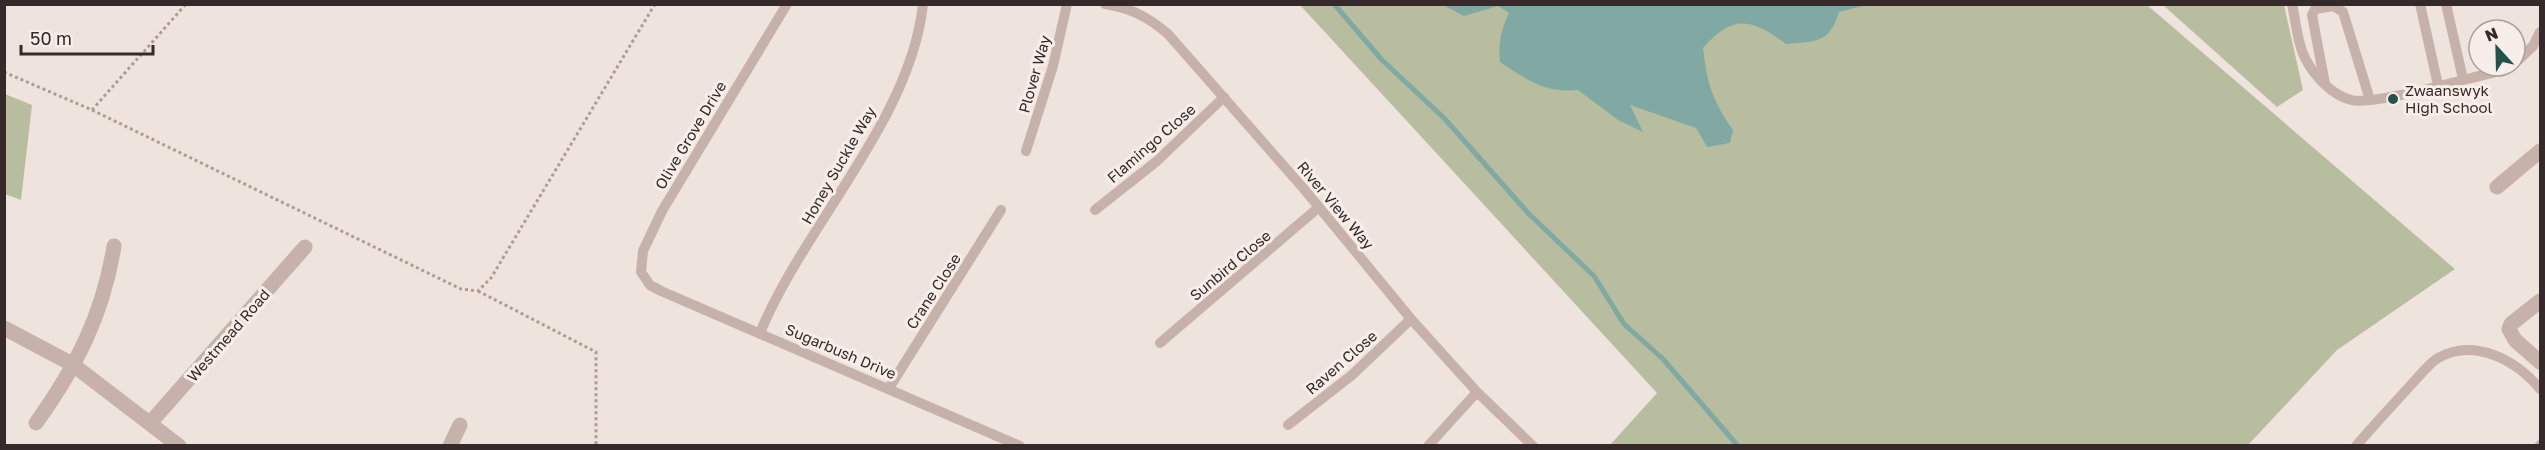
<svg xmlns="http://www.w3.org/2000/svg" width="2545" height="450" viewBox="0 0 2545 450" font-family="'Golos Text',sans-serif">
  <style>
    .green { fill: #b9bd9f }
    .water { fill: #7fa9a2 }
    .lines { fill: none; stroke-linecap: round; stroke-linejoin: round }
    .stream { stroke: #7fa9a2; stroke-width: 5 }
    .path { stroke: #b29b95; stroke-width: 3; stroke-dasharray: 3 3; stroke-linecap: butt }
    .lane { stroke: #c6b1ab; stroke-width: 10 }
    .street { stroke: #c6b1ab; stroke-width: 15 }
    .poi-dot { fill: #23524b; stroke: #f8eee9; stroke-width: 2 }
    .labels { text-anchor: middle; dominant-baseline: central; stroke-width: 6; stroke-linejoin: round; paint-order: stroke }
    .street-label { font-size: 15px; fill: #352a29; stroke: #f8eee9 }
    .poi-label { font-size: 15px; fill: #352a29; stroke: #f8eee9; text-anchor: start }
  </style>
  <rect width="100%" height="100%" fill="#efe3dd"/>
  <path class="green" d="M 1300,5 L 2147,5 L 2455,269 L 2337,350 L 2248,445 L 1610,445 L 1657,393 Z
    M 2163,5 L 2284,5 L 2303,90 L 2277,107 Z
    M 5,94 L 32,105 L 21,200 L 5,194 Z"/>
  <path class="water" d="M 1867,5 L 1839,12 C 1829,44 1816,41 1786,44 C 1751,18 1733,14 1703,48 C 1707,83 1712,100 1733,130 L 1730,143 L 1707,147 L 1696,128 L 1630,105 L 1643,132 L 1618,120 L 1578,90 C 1544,93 1527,80 1500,62 C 1498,43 1501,30 1509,13 L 1498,6 L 1464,16 L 1443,5 Z"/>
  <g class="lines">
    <path class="stream" d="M 1334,4 L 1382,60 L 1444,118 L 1529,214 L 1594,276 L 1624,324 L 1663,359 L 1738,446"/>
    <path class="path" d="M 4,72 L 92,110 L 461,289 L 478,291 L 491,278 L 655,4
      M 92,110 L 186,4
      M 478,291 L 596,352 L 596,446"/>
    <path class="lane" d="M 787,4 L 662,211 L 643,251 L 641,272 L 650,285 L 661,291 L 1020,446
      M 1105,4 C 1131,8 1148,17 1168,34 L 1304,189 L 1411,319 L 1477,392 L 1533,446
      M 2292,4 C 2296,21 2297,43 2305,58 C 2314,76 2332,95 2351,100 C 2374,106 2471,77 2500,71 L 2510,66
      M 2420,4 L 2438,85
      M 2446,4 L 2463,79
      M 2515,63 L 2533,46 L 2540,32
      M 2325,84 L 2312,15 L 2315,9 L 2334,6 L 2343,12 L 2370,100
      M 1026,151 L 1053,66 L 1067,4
      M 1095,210 L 1157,161 L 1224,97
      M 760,333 C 803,227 911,120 923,4
      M 1160,343 L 1319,207
      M 889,388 L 1001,210
      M 1288,425 L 1352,375 L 1411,319
      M 1428,446 L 1477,392
      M 2356,446 C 2373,426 2391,407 2409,387 C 2418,378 2427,365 2438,358 C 2475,337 2517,361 2540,389
      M 2540,446 L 2540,445"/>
    <path class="street" d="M 2497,187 L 2540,151
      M 2540,301 L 2511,324 L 2509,329 L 2515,340 L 2540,362
      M 4,328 L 72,364 L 179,446
      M 151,422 L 305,247
      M 36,423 C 76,367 103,315 114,246
      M 450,446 L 460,425"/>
  </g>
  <circle class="poi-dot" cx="2393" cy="99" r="6"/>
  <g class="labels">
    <g class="street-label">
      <text transform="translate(1034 74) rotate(-74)">Plover Way</text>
      <text transform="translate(690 135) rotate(-59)">Olive Grove Drive</text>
      <text transform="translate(1151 143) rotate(-41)">Flamingo Close</text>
      <text transform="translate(838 165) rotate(-60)">Honey Suckle Way</text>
      <text transform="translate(1336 205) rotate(50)">River View Way</text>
      <text transform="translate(1230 265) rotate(-40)">Sunbird Close</text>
      <text transform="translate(933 291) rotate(-57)">Crane Close</text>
      <text transform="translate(228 335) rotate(-49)">Westmead Road</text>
      <text transform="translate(841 351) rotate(23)">Sugarbush Drive</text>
      <text transform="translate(1341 362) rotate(-41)">Raven Close</text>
    </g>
    <g class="poi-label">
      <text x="2405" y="90">Zwaanswyk<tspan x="2405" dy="17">High School</tspan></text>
    </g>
  </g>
  <rect width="2545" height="450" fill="none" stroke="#352a29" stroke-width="12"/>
  <g transform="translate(2497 48) rotate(338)"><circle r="28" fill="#f8eee9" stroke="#aaa09c" stroke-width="1.5"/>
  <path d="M0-4.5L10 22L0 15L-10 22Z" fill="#23524b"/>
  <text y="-9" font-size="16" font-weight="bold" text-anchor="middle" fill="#352a29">N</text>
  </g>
  <path d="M21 45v9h132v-9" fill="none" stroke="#352a29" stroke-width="3"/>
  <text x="30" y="45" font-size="18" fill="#352a29" stroke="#f8eee9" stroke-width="4.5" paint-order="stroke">50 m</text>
</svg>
